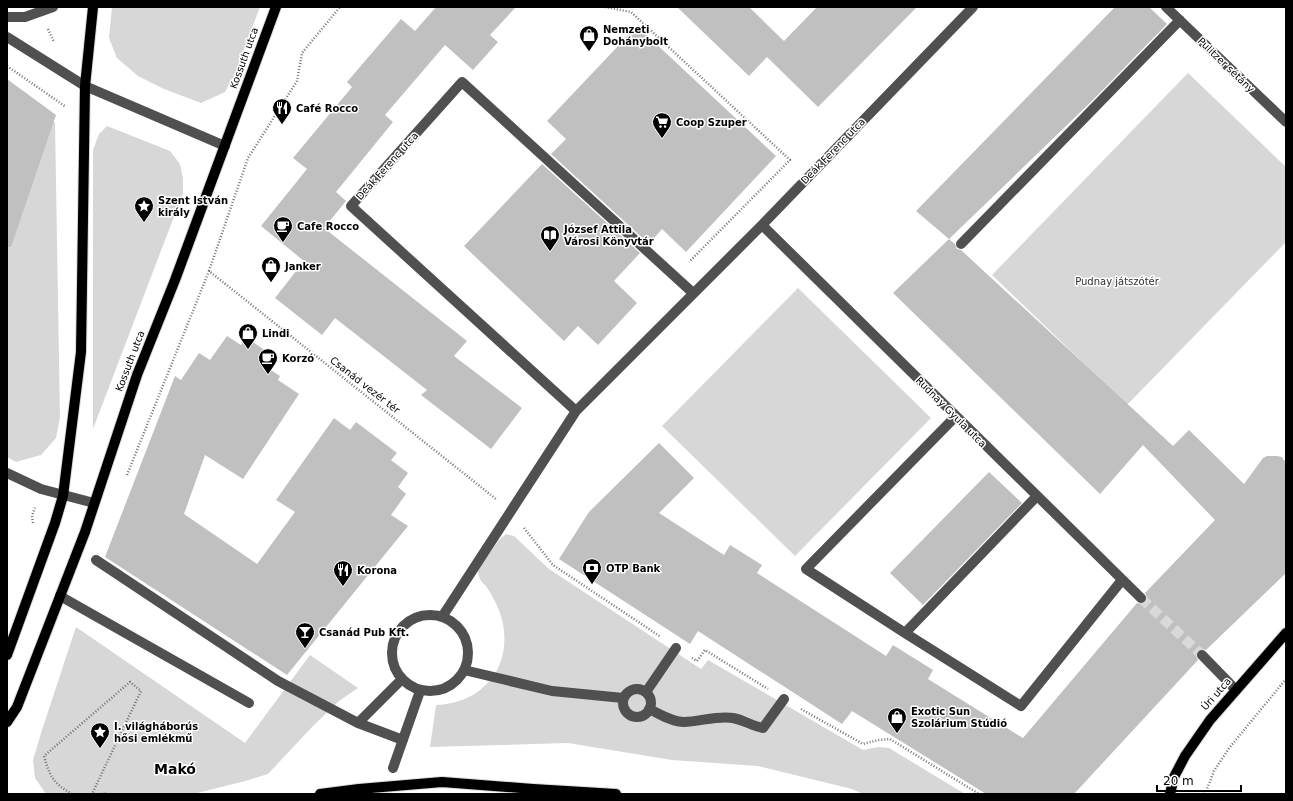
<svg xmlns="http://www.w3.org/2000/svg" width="1293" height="801" viewBox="0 0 1293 801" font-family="'DejaVu Sans',sans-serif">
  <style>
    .green { fill: #d7d7d7 }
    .building { fill: #c0c0c0 }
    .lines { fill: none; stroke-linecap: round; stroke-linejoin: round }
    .minor-tunnel { stroke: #d9d9d9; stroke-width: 10; stroke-dasharray: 10 5; stroke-linecap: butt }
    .major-casing { stroke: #dbdbdb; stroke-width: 12 }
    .path { stroke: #727272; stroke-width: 2.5; stroke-dasharray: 1 2; stroke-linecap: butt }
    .minor { stroke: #505050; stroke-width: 10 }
    .major { stroke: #000; stroke-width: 10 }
    .labels { text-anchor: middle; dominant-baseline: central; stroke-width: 3; stroke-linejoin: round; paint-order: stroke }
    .poi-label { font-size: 10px; font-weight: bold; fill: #000; stroke: #fff; text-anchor: start }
    .street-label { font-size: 10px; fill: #000; stroke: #fff }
    .park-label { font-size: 10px; fill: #2e2e2e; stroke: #fff }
    .district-label { font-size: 14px; font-weight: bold; fill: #000; stroke: #fff }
  </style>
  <rect width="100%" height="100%" fill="#fff"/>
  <path class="green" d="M 112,7 L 260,7 L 234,76 L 225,92 L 201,103 L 164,89 L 138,76 L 117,58 L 109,38 Z
    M 1188,73 L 1286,167 L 1286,242 L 1127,405 L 992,275 Z
    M 35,102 L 55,123 L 60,417 L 56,438 L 41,455 L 16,462 L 7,457 L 7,181 Z
    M 107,126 L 170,151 L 180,164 L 183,178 L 183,193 L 93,429 L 93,150 L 99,134 Z
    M 798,288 L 931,418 L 795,556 L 662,426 Z
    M 506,534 L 514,536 L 549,569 L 701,669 L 708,660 L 863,750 L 878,747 L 889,748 L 965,794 L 863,794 L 852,789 L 758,766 L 672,760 L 568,743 L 430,747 L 436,705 C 485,703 515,664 501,616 C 498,606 492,595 486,586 C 484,584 481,582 480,579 C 479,577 478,573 478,570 L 499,540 Z
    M 76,627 L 245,743 L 310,655 L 358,688 L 339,701 L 312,727 L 268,774 L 245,781 L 193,794 L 46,794 L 35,778 L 33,760 L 42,730 Z"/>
  <path class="building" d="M 436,7 L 516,7 L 490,35 L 498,42 L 473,70 L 445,45 L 385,115 L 393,122 L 336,192 L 346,201 L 324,228 L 467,341 L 454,356 L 522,408 L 491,449 L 421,395 L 427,390 L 335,318 L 322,335 L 275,298 L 304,261 L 261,226 L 307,169 L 293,158 L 352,87 L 347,82 L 401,19 L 415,31 Z
    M 677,7 L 749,7 L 784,41 L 817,7 L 917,7 L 818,107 L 767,57 L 749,76 Z
    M 1115,7 L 1149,7 L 1167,24 L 1093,100 L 949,239 L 916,211 Z
    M 637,26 L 776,156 L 686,252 L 662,229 L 649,244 L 551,154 L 566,139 L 547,121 Z
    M 7,79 L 56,115 L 11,247 L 7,247 Z
    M 542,164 L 640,253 L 614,281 L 637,303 L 598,345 L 578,326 L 564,341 L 464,246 Z
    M 949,239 L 955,244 L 957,249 L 961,250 L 1173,446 L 1189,430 L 1244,484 L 1263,458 L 1267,456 L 1277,456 L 1282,457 L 1286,463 L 1286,573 L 1206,650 L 1201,649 L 1197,651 L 1196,656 L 1198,660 L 1074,794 L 986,794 L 852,711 L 842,724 L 698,631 L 690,644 L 559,559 L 589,512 L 659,443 L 694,478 L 659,513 L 724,555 L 730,545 L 762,565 L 757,573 L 886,656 L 893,645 L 933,670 L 928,679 L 1023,738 L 1137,603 L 1142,604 L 1146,602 L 1147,597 L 1145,593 L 1215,520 L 1143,445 L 1100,494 L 893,293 Z
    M 227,336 L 241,345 L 246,337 L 270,354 L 263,365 L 280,376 L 278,380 L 299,394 L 243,479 L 205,455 L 184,514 L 257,564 L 295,512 L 276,500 L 334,418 L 350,430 L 356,422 L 397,453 L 391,460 L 408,473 L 398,487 L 406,494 L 391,515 L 408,526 L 287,675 L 105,557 L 175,376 L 181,380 L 199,353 L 210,360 Z
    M 989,472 L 1022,503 L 923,605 L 890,573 Z"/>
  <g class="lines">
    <path class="minor-tunnel" d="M 1141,598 L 1202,655"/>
    <g class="major-casing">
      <path id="major" d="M 7,655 L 55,523 L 63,496 L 81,352 L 85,86 L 93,7
        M 7,722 L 17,707 L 85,532 L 137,375 L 175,280 L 276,7
        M 320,794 L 359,789 L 442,782 L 533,789 L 616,794
        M 1170,794 L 1174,777 L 1185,756 L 1210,720 L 1286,633"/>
    </g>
    <path class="path" d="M 605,7 L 631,12 L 790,160 L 689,262
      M 48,29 L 54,42
      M 7,66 L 66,107
      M 209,271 L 248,158 L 297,81 L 302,53 L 340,7
      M 127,475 L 209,271 L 496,499
      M 33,523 L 32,516 L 35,507
      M 524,528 L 553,565 L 661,637
      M 692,658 L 697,661 L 705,650 L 768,689
      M 801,709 L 863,744 L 878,740 L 890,739 L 979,794
      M 72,794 C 53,783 50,777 44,756 L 130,682 L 141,691 L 92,794
      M 102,794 L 107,793
      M 1205,794 L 1214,771 L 1230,747 L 1286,679"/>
    <path class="minor" d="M 1166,7 L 1286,122
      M 7,17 L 25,17 L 53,7
      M 7,37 L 85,86 L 225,146
      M 762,225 L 1141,598
      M 961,244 L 1180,20
      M 576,411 L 351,206 L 462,82 L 693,293
      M 7,473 L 41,489 L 94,503
      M 1037,496 L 905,633 L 1021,706 L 1122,580
      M 96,560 L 278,681 L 358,723 L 403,740
      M 60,596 L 249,703
      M392 653a38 38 0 1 1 76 0a38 38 0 1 1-76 0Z
      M 442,617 L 576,411 L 762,225 L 973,7
      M 905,633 L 806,569 L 956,416
      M 1202,655 L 1236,690
      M 464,670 L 552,691 L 623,698
      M623 703a14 14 0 1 1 28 0a14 14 0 1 1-28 0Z
      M 646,692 L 676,648
      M 649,709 C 660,714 672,722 684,722 C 699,722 718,715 733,718 C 744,720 752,726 763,728 L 784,699
      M 358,723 L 402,679
      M 393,768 L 420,691"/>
    <use href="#major" class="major"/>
  </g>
  <defs>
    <g id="shop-pin" transform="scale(1)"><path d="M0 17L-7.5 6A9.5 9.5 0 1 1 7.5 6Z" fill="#000" stroke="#fff"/><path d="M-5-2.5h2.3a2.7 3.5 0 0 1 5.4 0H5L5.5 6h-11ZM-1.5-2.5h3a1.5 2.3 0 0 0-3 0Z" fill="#fff"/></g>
    <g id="restaurant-pin" transform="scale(1)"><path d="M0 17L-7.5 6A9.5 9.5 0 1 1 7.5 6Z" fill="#000" stroke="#fff"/><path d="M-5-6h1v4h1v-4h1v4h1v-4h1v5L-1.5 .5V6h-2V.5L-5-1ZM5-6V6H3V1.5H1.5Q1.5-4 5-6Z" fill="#fff"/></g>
    <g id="supermarket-pin" transform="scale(1)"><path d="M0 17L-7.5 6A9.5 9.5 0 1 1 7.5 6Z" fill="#000" stroke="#fff"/><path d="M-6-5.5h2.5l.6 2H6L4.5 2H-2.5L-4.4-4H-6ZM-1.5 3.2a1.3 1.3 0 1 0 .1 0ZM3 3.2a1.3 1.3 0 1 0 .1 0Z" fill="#fff"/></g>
    <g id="sight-pin" transform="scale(1)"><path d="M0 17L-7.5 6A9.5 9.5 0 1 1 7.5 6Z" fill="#000" stroke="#fff"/><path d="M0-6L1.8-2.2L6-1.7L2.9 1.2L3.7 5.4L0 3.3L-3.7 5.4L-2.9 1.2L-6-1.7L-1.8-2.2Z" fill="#fff"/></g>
    <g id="cafe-pin" transform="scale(1)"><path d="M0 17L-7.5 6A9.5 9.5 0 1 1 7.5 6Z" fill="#000" stroke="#fff"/><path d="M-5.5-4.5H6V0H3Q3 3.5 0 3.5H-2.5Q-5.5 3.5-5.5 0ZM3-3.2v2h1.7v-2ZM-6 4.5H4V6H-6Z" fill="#fff"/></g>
    <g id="library-pin" transform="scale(1)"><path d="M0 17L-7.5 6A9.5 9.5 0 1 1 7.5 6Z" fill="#000" stroke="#fff"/><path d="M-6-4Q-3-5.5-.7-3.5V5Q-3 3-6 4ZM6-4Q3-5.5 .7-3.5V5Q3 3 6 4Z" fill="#fff"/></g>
    <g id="bank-pin" transform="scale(1)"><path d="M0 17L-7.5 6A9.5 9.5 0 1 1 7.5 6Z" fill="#000" stroke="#fff"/><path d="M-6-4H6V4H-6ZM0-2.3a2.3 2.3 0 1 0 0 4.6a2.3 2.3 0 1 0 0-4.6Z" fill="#fff"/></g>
    <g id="bar-pin" transform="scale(1)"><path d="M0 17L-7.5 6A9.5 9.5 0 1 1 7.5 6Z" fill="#000" stroke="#fff"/><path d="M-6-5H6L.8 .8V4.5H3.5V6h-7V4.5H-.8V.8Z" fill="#fff"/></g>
  </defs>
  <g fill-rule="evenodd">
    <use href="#shop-pin" x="589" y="35"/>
    <use href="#restaurant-pin" x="282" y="108"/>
    <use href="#supermarket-pin" x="662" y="122"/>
    <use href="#sight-pin" x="144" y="206"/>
    <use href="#cafe-pin" x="283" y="226"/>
    <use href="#library-pin" x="550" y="235"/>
    <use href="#shop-pin" x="271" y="266"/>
    <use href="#shop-pin" x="248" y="333"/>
    <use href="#cafe-pin" x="268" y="358"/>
    <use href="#bank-pin" x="592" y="568"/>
    <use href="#restaurant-pin" x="343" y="570"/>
    <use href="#bar-pin" x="305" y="632"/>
    <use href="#shop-pin" x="897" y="717"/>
    <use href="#sight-pin" x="100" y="732"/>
  </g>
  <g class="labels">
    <g class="poi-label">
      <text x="603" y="29">Nemzeti<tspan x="603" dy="12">Dohánybolt</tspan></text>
      <text x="296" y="108">Café Rocco</text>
      <text x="676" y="122">Coop Szuper</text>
      <text x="158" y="200">Szent István<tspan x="158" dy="12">király</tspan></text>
      <text x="297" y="226">Cafe Rocco</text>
      <text x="564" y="229">József Attila<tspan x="564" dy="12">Városi Könyvtár</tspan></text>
      <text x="285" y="266">Janker</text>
      <text x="262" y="333">Lindi</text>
      <text x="282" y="358">Korzó</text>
      <text x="606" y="568">OTP Bank</text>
      <text x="357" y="570">Korona</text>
      <text x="319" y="632">Csanád Pub Kft.</text>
      <text x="911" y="711">Exotic Sun<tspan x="911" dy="12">Szolárium Stúdió</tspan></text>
      <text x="114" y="726">I. világháborús<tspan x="114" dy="12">hősi emlékmű</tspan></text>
    </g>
    <g class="street-label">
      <text transform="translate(244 58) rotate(-70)">Kossuth utca</text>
      <text transform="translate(1226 65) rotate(44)">Pulitzer sétány</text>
      <text transform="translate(833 151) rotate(-46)">Deák Ferenc utca</text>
      <text transform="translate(387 166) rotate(-48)">Deák Ferenc utca</text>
      <text transform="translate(130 361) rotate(-69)">Kossuth utca</text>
      <text transform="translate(365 385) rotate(38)">Csanád vezér tér</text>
      <text transform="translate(951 412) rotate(45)">Rudnay Gyula utca</text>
      <text transform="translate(1216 694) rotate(-49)">Úri utca</text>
    </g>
    <g class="park-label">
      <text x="1117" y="281">Pudnay játszótér</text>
    </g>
    <g class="district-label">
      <text x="175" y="769">Makó</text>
    </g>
  </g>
  <rect width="1293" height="801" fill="none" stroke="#000000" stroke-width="16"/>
  <path d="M1157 785v6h84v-6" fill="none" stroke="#000000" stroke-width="2"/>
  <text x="1163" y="785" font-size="12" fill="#000000" stroke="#ffffff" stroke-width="3" paint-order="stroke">20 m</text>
</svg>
